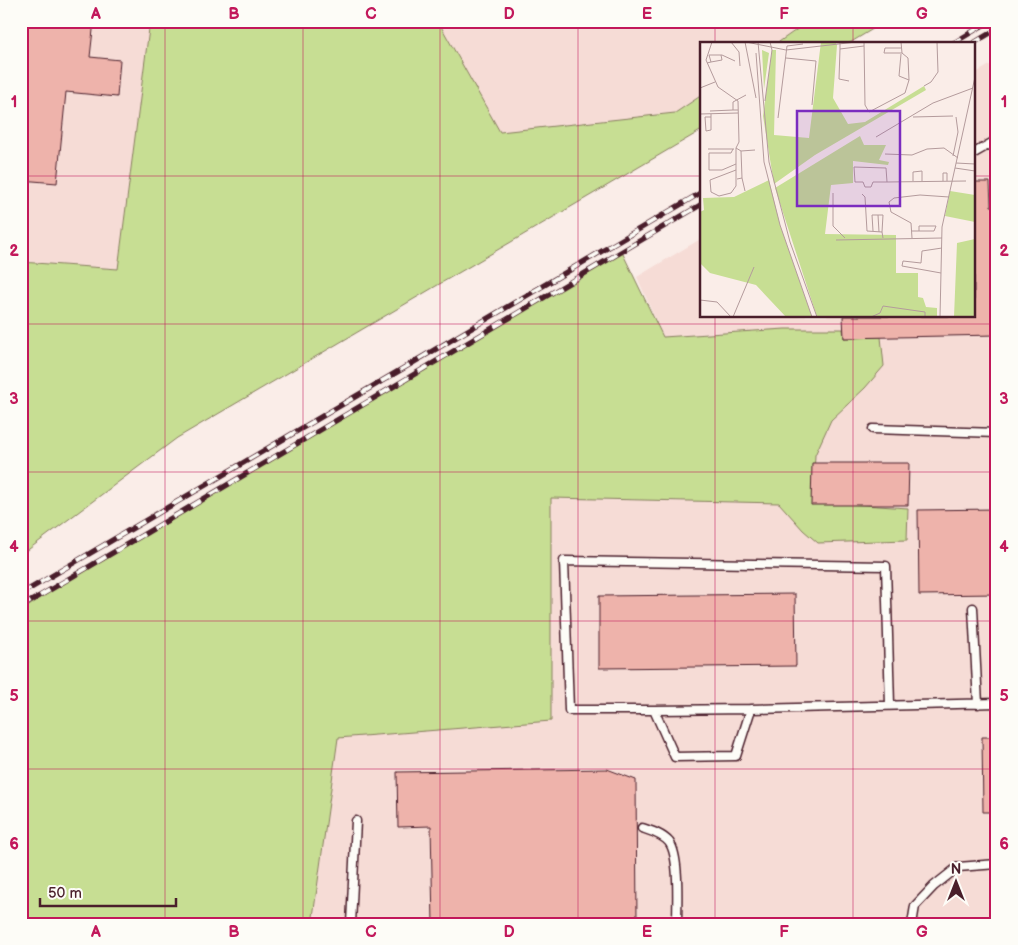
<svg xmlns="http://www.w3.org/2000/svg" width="1018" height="945" viewBox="0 0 1018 945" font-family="'Balsamiq Sans',sans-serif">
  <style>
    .built { fill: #f6dcd6 }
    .green { fill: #c7de93; stroke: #887e5f }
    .building { fill: #eeb3ab; stroke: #4a1f2b }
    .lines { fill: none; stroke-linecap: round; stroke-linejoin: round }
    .lane-casing { stroke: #4a1f2b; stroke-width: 11 }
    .lane { stroke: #fdfcf7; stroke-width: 8 }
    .rail-casing { stroke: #4a1f2b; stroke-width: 5.5 }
    .rail { stroke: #fdfcf7; stroke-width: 4; stroke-dasharray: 11; stroke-linecap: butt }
    .grid { fill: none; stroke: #c2185b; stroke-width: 1; stroke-opacity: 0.55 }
    .inset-road { fill: none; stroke: #b49b9c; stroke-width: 1 }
    .view { fill: #7b2cbf; fill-opacity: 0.15; stroke: #7b2cbf; stroke-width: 2.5 }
    .inset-edge { fill: none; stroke: #4a1f2b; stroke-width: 2.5 }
    .neatline { fill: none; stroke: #c2185b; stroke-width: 2 }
    .grid-label { font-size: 16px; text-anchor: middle; font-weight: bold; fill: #c2185b }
  </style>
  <rect width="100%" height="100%" fill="#faede8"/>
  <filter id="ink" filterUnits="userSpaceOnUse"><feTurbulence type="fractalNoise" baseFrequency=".02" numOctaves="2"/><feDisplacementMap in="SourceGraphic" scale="10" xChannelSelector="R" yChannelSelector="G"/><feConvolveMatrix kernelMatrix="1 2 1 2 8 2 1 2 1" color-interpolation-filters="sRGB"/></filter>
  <g filter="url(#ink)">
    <path class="built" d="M 21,21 L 150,21 L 118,269 L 21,262 Z
      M 438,21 L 809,21 L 776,44 L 702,44 L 702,95 L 675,113 L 499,133 Z
      M 997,61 L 997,924 L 312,924 L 338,738 L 551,720 L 551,498 L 779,503 L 785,330 L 663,337 L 637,277 L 702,238 L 702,316 L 974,316 L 974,74 Z"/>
    <path class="green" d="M 150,21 L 438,21 L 500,132 L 675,113 L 702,95 L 702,130 L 177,438 L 21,555 L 21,262 L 118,269 Z
      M 809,21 L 886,21 L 848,44 L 776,44 Z
      M 622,252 L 663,337 L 785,329 L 843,329 L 844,338 L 881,337 L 884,366 L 865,388 L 831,420 L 815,455 L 813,495 L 848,504 L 908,508 L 907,540 L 818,543 L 803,530 L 779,503 L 551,498 L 551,721 L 338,738 L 312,924 L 21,924 L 21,611 L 83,570 Z"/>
    <path class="building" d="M 21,21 L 94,21 L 90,57 L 120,60 L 117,97 L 66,92 L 57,183 L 21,180 Z
      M 974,182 L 990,182 L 991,206 L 997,206 L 997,335 L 844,338 L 843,316 L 974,316 Z
      M 812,463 L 909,463 L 908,505 L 811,505 Z
      M 997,509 L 997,594 L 919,595 L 918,510 Z
      M 795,594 L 796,666 L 599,668 L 599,596 Z
      M 982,737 L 997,737 L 997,812 L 983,812 Z
      M 607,769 L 636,780 L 637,924 L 433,924 L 431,826 L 398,827 L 397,772 Z"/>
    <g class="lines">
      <g class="lane-casing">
        <path id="lane" d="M 974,153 L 997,140
          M 873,429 L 997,433
          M 973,608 L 978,704
          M 890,705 L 886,566 L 564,561 L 569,710 L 654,710 L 675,757 L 736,756 L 751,709 L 997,703
          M 654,710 L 751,709
          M 642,828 C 651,831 662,834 669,842 C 680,856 677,905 677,924
          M 351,924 L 356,821
          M 912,924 L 915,906 L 934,886 L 958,867 L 997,864"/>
      </g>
      <use href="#lane" class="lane"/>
      <g class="rail-casing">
        <path id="rail" d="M 952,44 L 990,21
          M 972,44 L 997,29
          M 21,594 L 702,192
          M 21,607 L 702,204"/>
      </g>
      <use href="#rail" class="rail"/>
    </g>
  </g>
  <path class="grid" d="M 165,21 L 165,924M 303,21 L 303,924M 440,21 L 440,924M 578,21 L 578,924M 715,21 L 715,44M 853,21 L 853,44M 21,176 L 702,176M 974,176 L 997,176M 715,316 L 715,924M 853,316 L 853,924M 21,324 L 997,324M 21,472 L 997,472M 21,621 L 997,621M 21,769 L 997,769"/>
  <g transform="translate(700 42)">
    <rect width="275" height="275" fill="#faede8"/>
    <path d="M 121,0 L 135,0 L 137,3 L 133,56 L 148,82 L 165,80 L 224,44 L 226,48 L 115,113 L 74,142 L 63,74 L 72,8 L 76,8 L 74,93 L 109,96 ZM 62,8 L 69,11 L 64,47 ZM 160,94 L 164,103 L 186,103 L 179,118 L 189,120 L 188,123 L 153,119 L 153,141 L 131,143 L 125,192 L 196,193 L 196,231 L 218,231 L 218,255 L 223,256 L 226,265 L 237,266 L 237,275 L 117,275 L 75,146 ZM 69,138 L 80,183 L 112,275 L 86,275 L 56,243 L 10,231 L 0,221 L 0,170 L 4,168 L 3,156 L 34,155 ZM 250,149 L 275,153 L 275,180 L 245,174 ZM 275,197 L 275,275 L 254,275 L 257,201 Z" fill="#c7de93"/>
    <path class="inset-road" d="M 12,0 L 6,18 L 18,45 L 38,59 L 39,100 L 36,106 L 36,128 L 10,138 L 11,150 L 19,154 L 31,151 L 36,144 L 36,128M 31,0 L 39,10 L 40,24M 45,0 L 56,56M 46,0 L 86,8 L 156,0M 58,0 L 69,120 L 90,200 L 117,275M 140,0 L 140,7 L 164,4M 164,0 L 165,63 L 169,70 L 205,51 L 209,38 L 208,16 L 202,11 L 201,0M 201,6 L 185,6 L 184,11 L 202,11M 140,7 L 139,37 L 149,39M 56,11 L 64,120 L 80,183 L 112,275M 201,12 L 199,34 L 209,38M 86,16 L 116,19 L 112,63M 11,20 L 22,18 L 21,13M 7,21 L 11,20 L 9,13 L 22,13 L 35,19M 224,44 L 231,40 L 238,30 L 237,0M 0,46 L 15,40M 65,59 L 72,8 L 70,0M 38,68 L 33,68 L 33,60 L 46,53M 10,69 L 33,68M 0,72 L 38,71M 11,72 L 11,75 L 5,75 L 6,89 L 11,88 L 11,75M 213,75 L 253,74M 78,76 L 87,4 L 103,2M 176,95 L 233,61 L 273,46M 36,106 L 41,109 L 55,108M 8,107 L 34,107M 33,107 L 31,111 L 9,111 L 9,128 L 22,128 L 36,122M 41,109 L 42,136M 185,112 L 212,113 L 227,107 L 244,106 L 258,116M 253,114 L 258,90 L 256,75M 256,121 L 275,122M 255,126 L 275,129M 37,137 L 42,136 L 45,149M 213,139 L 213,130 L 222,129 L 222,139M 243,139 L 243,131 L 247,131 L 247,139M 187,140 L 173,140 L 171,145 L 165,145 L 163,140 L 155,140 L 154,125 L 186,126 L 187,140 L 266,139M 133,151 L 133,184 L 145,196M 162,152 L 165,155 L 167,189 L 182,190 L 183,196M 178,173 L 179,190M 173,189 L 172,173 L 183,173 L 182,190M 212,189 L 234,189 L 236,184 L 219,184 L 219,189M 212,196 L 211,181 L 191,170 L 189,160 L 194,156 L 220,153 L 249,155M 136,198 L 242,196M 241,231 L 202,224 L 203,219 L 221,221 L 222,209 L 242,206M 0,258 L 17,260 L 31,275M 33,275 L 54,225M 171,275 L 180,271 L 183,264 L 225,270 L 225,275M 240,275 L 242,185 L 275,35"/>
    <path class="view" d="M 97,69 L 200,69 L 200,164 L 97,164 Z"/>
    <rect width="275" height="275" class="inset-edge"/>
  </g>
  <rect width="1018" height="945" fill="none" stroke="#fdfcf7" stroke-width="55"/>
  <g transform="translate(956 882)" stroke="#fdfcf7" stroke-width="4" paint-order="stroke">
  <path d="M0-4L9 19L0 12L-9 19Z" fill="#4a1f2b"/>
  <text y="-8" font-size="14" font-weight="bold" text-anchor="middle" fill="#4a1f2b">N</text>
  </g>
  <path d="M40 898v8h136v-8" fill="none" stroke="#4a1f2b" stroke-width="2.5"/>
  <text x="48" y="898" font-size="15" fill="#4a1f2b" stroke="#fdfcf7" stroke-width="4" paint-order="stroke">50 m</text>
  <rect x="28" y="28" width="962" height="890" class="neatline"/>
  <g class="grid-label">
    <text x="96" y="19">A</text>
    <text x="234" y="19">B</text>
    <text x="371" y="19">C</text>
    <text x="509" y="19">D</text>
    <text x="647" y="19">E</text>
    <text x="784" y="19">F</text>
    <text x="922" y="19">G</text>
    <text x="14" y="107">1</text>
    <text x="1004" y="107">1</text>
    <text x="14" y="256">2</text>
    <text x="1004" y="256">2</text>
    <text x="14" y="404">3</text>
    <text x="1004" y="404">3</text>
    <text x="14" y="552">4</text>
    <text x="1004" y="552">4</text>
    <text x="14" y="701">5</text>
    <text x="1004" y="701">5</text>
    <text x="14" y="849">6</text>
    <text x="1004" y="849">6</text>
    <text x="96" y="937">A</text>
    <text x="234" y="937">B</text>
    <text x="371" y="937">C</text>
    <text x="509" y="937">D</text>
    <text x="647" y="937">E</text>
    <text x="784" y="937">F</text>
    <text x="922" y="937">G</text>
  </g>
</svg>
